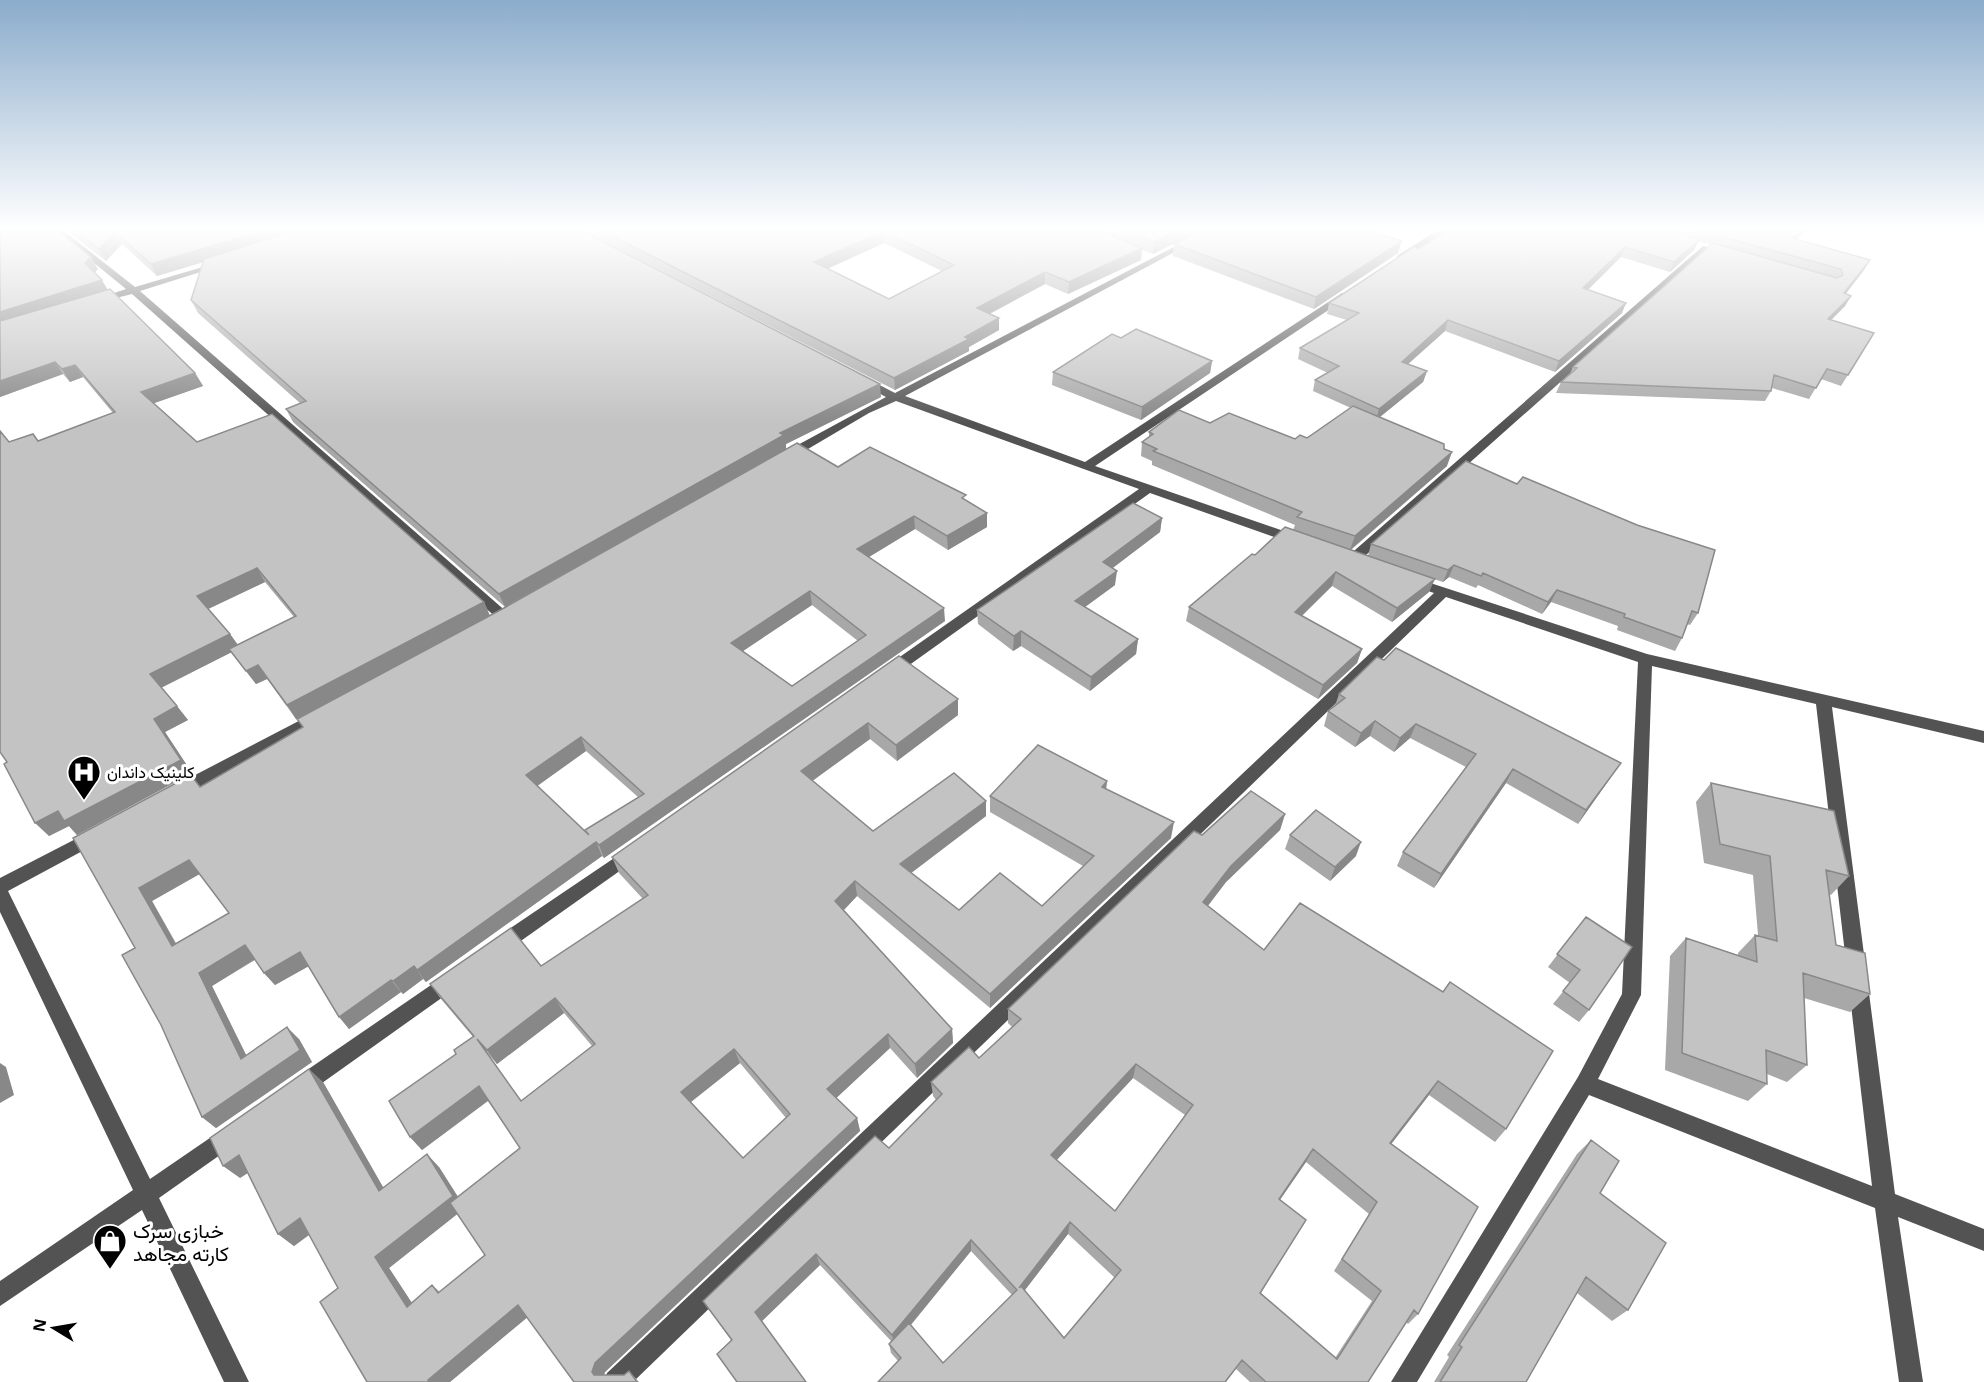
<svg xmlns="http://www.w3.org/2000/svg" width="1984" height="1382" viewBox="0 0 1984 1382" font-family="'Noto Sans',Vazirmatn,sans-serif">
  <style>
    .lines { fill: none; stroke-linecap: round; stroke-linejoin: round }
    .minor { fill: #535353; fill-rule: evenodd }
    .wall { fill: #a8a8a8; fill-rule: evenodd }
    .shaded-wall { fill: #888 }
    .building { fill: #c3c3c3; stroke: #888; stroke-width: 1.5; fill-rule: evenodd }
    .labels { text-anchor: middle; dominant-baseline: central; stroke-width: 6; stroke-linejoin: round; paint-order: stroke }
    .poi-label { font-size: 16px; fill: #000; stroke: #fff; text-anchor: start }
    .near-poi-label { font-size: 20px; fill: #000; stroke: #fff; text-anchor: start }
  </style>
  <rect width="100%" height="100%" fill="#fff"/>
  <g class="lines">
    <path class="minor" d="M 55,231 L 64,231 L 135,287 L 223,261 L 223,265 L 140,291 L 509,614 L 511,617 L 509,620 L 499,620 L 132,294 L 96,303 L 96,299 L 126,289 Z
      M 1204,231 L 1214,231 L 905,396 L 1085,462 L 1342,293 L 1348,293 L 1348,297 L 1095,466 L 1301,537 L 1303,540 L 1301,543 L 1291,543 L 1150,493 L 894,676 L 884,676 L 882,672 L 884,668 L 1139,489 L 896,401 L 869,413 L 791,459 L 783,459 L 783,453 L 886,397 L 858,382 L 858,378 L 866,378 L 895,393 Z
      M 1436,231 L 1446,231 L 1403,260 L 1397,260 L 1397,256 Z
      M 1703,246 L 1711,248 L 1357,563 L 1347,563 L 1345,560 L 1347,557 Z
      M 1412,577 L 1647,654 L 1984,731 L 1984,743 L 1832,707 L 1895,1194 L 1984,1229 L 1984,1251 L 1898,1217 L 1923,1382 L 1899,1382 L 1875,1208 L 1589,1095 L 1417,1382 L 1391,1382 L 1578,1077 L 1622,994 L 1638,662 L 1446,597 L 633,1382 L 604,1382 L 607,1373 L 1434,593 L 1407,584 L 1405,581 L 1407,578 ZM 1652,666 L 1816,704 L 1872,1186 L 1598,1079 L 1641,995 Z
      M 318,711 L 323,713 L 326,717 L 323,721 L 186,796 L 174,796 L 172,791 L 174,786 Z
      M 95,829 L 101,831 L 103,836 L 101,841 L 8,891 L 150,1179 L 223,1129 L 230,1126 L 237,1129 L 240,1136 L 237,1143 L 159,1198 L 249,1382 L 224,1382 L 142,1210 L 0,1306 L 0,1281 L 133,1190 L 0,912 L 0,878 Z
      M 632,846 L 638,848 L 641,853 L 638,858 L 505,952 L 499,954 L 493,952 L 490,946 L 493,940 Z
      M 450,972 L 457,975 L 459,981 L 457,987 L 308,1093 L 301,1096 L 294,1093 L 291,1086 L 294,1079 Z"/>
  </g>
  <path class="wall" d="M 0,231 L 98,269 L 94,273 L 107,289 L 195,373 L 203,386 L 154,403 L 197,442 L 484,602 L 490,616 L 296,719 L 267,679 L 256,684 L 231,652 L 161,687 L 188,720 L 165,732 L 192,773 L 77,835 L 69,826 L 49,836 L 7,762 L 9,442 L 38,441 L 113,413 L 83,377 L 70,382 L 63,374 L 0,397 ZM 265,582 L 294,617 L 238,645 L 230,634 L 208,609 Z
    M 67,231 L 582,231 L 881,397 L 786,444 L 786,449 L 505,607 L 293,422 L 286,409 L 300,403 L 198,313 L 191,300 L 203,262 L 157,276 L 122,244 L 106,261 Z
    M 583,231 L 1370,231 L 1398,253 L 1314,309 L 1173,256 L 1174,244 L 1189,236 L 1153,254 L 1142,250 L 1141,260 L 1068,294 L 1045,284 L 990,314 L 999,318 L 999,330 L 969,347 L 969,351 L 895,390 ZM 884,243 L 942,271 L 889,299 L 828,268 Z
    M 1448,231 L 1806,231 L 1797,239 L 1870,260 L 1864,270 L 1845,294 L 1851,296 L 1845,306 L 1831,320 L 1874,333 L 1841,386 L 1821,379 L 1809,399 L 1772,388 L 1771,391 L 1765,401 L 1556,393 L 1561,382 L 1570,374 L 1573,367 L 1712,245 L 1699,241 L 1694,250 L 1670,272 L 1621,257 L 1588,290 L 1622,313 L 1555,372 L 1445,331 L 1408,364 L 1427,371 L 1423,382 L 1380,417 L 1444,449 L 1447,466 L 1351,550 L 1368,556 L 1371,544 L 1466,461 L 1698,613 L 1690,625 L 1687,624 L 1682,638 L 1675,651 L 1617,630 L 1618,626 L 1551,602 L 1542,614 L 1478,585 L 1476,588 L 1449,577 L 1443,582 L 1434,579 L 1429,592 L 1392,622 L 1332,586 L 1302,616 L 1362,649 L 1357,663 L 1318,699 L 1186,621 L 1189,607 L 1255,555 L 1293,530 L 1295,525 L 1152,465 L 1152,461 L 1141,456 L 1142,442 L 1149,437 L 1149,432 L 1210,423 L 1295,439 L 1307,438 L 1351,408 L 1313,391 L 1315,380 L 1328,373 L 1298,359 L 1300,348 L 1347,320 L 1327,314 L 1329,303 Z
    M 1121,338 L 1212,361 L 1210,373 L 1141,420 L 1052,385 L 1053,372 Z
    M 838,467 L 966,500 L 987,513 L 987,527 L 948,550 L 915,529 L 869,557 L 945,621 L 604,858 L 602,856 L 426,982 L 423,979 L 403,994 L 401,992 L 349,1029 L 308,966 L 275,985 L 264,973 L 255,960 L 212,986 L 246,1055 L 299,1039 L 312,1062 L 216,1128 L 202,1117 L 135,948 L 73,838 L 201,786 ZM 812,605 L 858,641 L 792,686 L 743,651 ZM 586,751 L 638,797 L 585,831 L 537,786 ZM 200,874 L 229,913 L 176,943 L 152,901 Z
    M 1162,518 L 1160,532 L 1112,568 L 1115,585 L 1085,607 L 1138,639 L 1136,654 L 1090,691 L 1021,646 L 1013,651 L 978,624 L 977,610 Z
    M 899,656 L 958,699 L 958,715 L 897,761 L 870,739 L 812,781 L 873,831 L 986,801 L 986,816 L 911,873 L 959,910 L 1042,906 L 1083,866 L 990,812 L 990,796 L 1107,781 L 1106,789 L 1171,838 L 990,1008 L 857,896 L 844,910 L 952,1029 L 953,1043 L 917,1078 L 890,1048 L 836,1098 L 857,1118 L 860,1131 L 605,1372 L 604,1375 L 624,1375 L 629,1371 L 639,1382 L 574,1382 L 527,1317 L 450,1382 L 338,1288 L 309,1234 L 294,1246 L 278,1234 L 248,1173 L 240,1178 L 323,1082 L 383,1187 L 439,1167 L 458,1197 L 520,1148 L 488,1101 L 422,1150 L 410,1137 L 456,1054 L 473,1037 L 441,999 L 430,984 L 541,966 L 643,899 L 619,873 L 612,857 ZM 564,1013 L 592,1046 L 521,1101 L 487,1053 L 497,1064 ZM 740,1063 L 786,1118 L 743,1158 L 691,1102 ZM 457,1214 L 485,1255 L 440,1292 L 432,1285 L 412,1303 L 389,1268 Z
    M 1339,694 L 1611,777 L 1578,824 L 1506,783 L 1434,888 L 1397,866 L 1403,852 L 1466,767 L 1410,738 L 1394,752 L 1370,736 L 1355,747 L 1324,726 L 1328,711 L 1335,706 Z
    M 1711,783 L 1849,876 L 1831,895 L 1829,894 L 1836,945 L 1870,994 L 1850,1012 L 1804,998 L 1807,1065 L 1787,1082 L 1767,1074 L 1767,1084 L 1748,1101 L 1665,1070 L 1670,956 L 1686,938 L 1738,955 L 1738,953 L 1755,935 L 1758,935 L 1753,875 L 1704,863 L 1696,802 Z
    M 1251,791 L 1285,814 L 1280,830 L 1226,882 L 1208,906 L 1264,950 L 1300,903 L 1443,992 L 1450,982 L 1553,1051 L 1506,1129 L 1495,1142 L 1429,1095 L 1391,1144 L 1478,1207 L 1418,1314 L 1408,1324 L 1406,1322 L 1368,1382 L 1250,1382 L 1236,1369 L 1226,1382 L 878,1382 L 898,1361 L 891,1353 L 889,1344 L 891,1341 L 820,1265 L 762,1321 L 806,1382 L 737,1382 L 717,1354 L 731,1340 L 703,1301 L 875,1136 L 889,1148 L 936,1100 L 933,1096 L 931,1082 L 969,1047 L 979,1058 L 1012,1027 L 1008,1023 L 1008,1009 L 1194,831 L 1202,835 ZM 1133,1078 L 1185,1115 L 1115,1211 L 1057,1160 ZM 1306,1162 L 1369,1214 L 1334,1271 L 1372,1301 L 1335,1358 L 1261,1293 L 1306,1220 L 1280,1200 ZM 1068,1234 L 1115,1278 L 1064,1338 L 1025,1290 ZM 971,1251 L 1012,1295 L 943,1363 L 911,1325 Z
    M 1290,835 L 1356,856 L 1330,881 L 1285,849 Z
    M 1586,917 L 1589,1010 L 1579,1022 L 1553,1004 L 1570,983 L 1548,967 Z
    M 1591,1140 L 1600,1193 L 1628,1310 L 1612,1321 L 1577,1293 L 1526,1382 L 1434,1382 L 1449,1357 L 1447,1355 L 1577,1154 Z"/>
  <path class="shaded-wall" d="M 263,231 L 307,231 L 157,276 L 151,264 Z
    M 883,231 L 884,243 L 816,274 L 814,262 Z
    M 1177,231 L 1199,231 L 1153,254 L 1154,242 Z
    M 1800,231 L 1806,231 L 1787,247 L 1792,238 Z
    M 115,232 L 122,244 L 106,261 L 99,249 Z
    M 1699,240 L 1694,250 L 1670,272 L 1674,262 Z
    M 1402,241 L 1398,253 L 1314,309 L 1316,297 Z
    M 1625,247 L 1621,257 L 1579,298 L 1583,288 Z
    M 1142,248 L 1141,260 L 1068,294 L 1069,282 Z
    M 91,257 L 98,269 L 92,275 L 85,263 Z
    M 1870,260 L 1864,270 L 1838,304 L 1844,293 Z
    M 1045,272 L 1045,284 L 977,320 L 977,308 Z
    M 102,280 L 109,292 L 0,327 L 0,312 Z
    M 1851,296 L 1845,306 L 1821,330 L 1828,319 Z
    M 1626,303 L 1622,313 L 1555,372 L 1559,361 Z
    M 999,318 L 999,330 L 969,347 L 969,351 L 895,390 L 894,378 Z
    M 1448,320 L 1445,331 L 1398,373 L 1402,362 Z
    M 1212,361 L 1210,373 L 1141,420 L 1142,407 Z
    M 55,362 L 63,374 L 0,397 L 0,381 Z
    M 75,365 L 83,377 L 70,382 L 62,369 Z
    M 1427,371 L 1423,382 L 1376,420 L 1379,409 Z
    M 195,373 L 203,386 L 149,405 L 141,392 Z
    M 880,384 L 881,397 L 786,444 L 786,449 L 505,607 L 499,594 L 780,433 Z
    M 1452,452 L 1447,466 L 1350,550 L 1355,536 Z
    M 987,513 L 987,527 L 948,550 L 947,536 Z
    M 914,516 L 915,529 L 859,563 L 857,549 Z
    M 1162,518 L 1160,532 L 1101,577 L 1103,562 Z
    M 1454,565 L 1449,577 L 1443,582 L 1448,570 Z
    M 257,568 L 265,582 L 206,610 L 197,596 Z
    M 1117,571 L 1115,585 L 1074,615 L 1075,601 Z
    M 1336,572 L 1332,586 L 1291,626 L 1295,612 Z
    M 1435,579 L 1429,592 L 1392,622 L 1397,608 Z
    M 1557,590 L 1551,602 L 1542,614 L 1548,602 Z
    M 810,591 L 812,605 L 734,657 L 731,643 Z
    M 484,602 L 490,616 L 296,719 L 287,705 Z
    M 944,608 L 945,621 L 604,858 L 599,845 Z
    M 1021,631 L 1021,646 L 1013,651 L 1014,636 Z
    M 230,634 L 240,648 L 161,688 L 150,674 Z
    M 1138,639 L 1136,654 L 1090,691 L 1091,677 Z
    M 1362,649 L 1357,663 L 1318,699 L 1323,685 Z
    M 258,665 L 267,679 L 256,684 L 246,671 Z
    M 958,699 L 958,715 L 897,761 L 896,745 Z
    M 177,706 L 188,720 L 165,732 L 192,773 L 77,835 L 69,826 L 49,836 L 35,823 L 154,719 Z
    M 1375,721 L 1370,736 L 1355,747 L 1361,733 Z
    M 868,723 L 870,739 L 804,787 L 801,771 Z
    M 1416,724 L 1410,738 L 1394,752 L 1400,738 Z
    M 581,737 L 586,751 L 533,789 L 526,775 Z
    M 1621,763 L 1611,777 L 1578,824 L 1586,810 Z
    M 1513,769 L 1506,783 L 1434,888 L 1441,874 Z
    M 1107,781 L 1105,797 L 1102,787 Z
    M 986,801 L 986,816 L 902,880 L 900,864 Z
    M 1285,814 L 1280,830 L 1226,882 L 1199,917 L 1203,902 L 1231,866 Z
    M 1174,822 L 1171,838 L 990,1008 L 990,994 Z
    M 596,842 L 602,856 L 426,982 L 417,970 Z
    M 1361,842 L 1356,856 L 1330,881 L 1335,867 Z
    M 189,860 L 201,873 L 152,901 L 184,959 L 172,946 L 139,888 Z
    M 855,881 L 857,896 L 838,916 L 835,901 Z
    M 245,945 L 257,958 L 212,986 L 254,1071 L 241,1059 L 199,973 Z
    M 300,952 L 311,965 L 275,985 L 264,973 Z
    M 414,966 L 423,979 L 403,994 L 393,981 Z
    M 391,980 L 401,992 L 349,1029 L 339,1017 Z
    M 555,998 L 564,1013 L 497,1064 L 487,1050 Z
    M 287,1027 L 299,1039 L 312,1062 L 216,1128 L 202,1117 Z
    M 952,1029 L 953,1043 L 917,1078 L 915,1064 Z
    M 888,1034 L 890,1048 L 831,1103 L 827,1089 Z
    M 734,1049 L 740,1063 L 687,1105 L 681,1092 Z
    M 0,1063 L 6,1067 L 14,1095 L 0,1103 Z
    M 1136,1064 L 1133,1078 L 1050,1167 L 1051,1155 Z
    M 309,1069 L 323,1082 L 392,1203 L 379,1191 Z
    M 1438,1081 L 1429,1095 L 1382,1156 L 1390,1143 Z
    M 479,1086 L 489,1100 L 422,1150 L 410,1137 Z
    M 857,1118 L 860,1131 L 605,1372 L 602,1381 L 594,1375 L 592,1372 L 595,1363 Z
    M 1313,1149 L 1306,1162 L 1272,1211 L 1279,1199 Z
    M 427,1154 L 439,1167 L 465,1208 L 389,1268 L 421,1317 L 407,1307 L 375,1257 Z
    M 239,1155 L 255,1168 L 240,1178 L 223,1166 Z
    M 300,1218 L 316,1230 L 294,1246 L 278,1234 Z
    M 1070,1222 L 1068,1234 L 1018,1299 L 1019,1288 Z
    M 971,1240 L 971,1251 L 894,1345 L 892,1335 Z
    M 816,1254 L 820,1265 L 761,1322 L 755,1312 Z
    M 518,1305 L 529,1316 L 450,1382 L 429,1382 L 428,1380 Z"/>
  <path class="building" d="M 0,231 L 58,231 L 91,257 L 85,263 L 102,280 L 0,312 Z
    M 75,231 L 263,231 L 151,264 L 115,232 L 99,249 Z
    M 293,231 L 582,231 L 880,384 L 780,433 L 784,435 L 499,594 L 286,409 L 306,401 L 191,300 L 204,259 Z
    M 602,231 L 1100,231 L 1142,248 L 1069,282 L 1045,272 L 977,308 L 999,318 L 965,337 L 969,339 L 894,378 ZM 883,231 L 954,265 L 889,299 L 814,262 Z
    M 1124,231 L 1177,231 L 1154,242 Z
    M 1199,231 L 1370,231 L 1402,241 L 1316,297 L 1174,244 Z
    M 1448,231 L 1672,231 L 1699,240 L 1674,262 L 1625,247 L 1583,288 L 1626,303 L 1559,361 L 1448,320 L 1402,362 L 1427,371 L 1379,409 L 1315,380 L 1339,366 L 1300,348 L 1359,313 L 1329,303 L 1414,247 L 1418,249 Z
    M 1701,231 L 1800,231 L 1792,238 L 1870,260 L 1844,293 L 1851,296 L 1828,319 L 1874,333 L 1848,375 L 1827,369 L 1816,388 L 1774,375 L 1771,391 L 1561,382 L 1577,368 L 1573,367 L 1713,243 L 1837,278 L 1843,275 L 1841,269 Z
    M 110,289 L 195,373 L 141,392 L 197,442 L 272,414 L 484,602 L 287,705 L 258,665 L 246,671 L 229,649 L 296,616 L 257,568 L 197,596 L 230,634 L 150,674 L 177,706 L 154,719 L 181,760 L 64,821 L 58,811 L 35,823 L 4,764 L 7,762 L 0,752 L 0,431 L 9,442 L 33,434 L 38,441 L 115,412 L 75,365 L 62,369 L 55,362 L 0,381 L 0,321 Z
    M 1136,329 L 1212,361 L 1142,407 L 1053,372 L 1112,334 L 1121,338 Z
    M 1353,406 L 1444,444 L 1444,449 L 1452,452 L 1355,536 L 1297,517 L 1302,512 L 1153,451 L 1157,449 L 1142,442 L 1153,434 L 1149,432 L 1179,410 L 1210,423 L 1229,413 L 1295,439 L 1300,435 L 1307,438 Z
    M 797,443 L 838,467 L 870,447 L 966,495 L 962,498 L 987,513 L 947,536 L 914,516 L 857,549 L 944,608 L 599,845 L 596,842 L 417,970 L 414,966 L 393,981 L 391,980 L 339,1017 L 300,952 L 264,973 L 245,945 L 199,973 L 241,1059 L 287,1027 L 300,1050 L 202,1117 L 161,1025 L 122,955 L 135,948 L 73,838 L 191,775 L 200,787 L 303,727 L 297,719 L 504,608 ZM 810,591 L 866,635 L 792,686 L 731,643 ZM 581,737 L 644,794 L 585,830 L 589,835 L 526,775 ZM 189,860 L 229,913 L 172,946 L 139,888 Z
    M 1466,461 L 1517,484 L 1523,477 L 1637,525 L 1715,550 L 1698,613 L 1692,611 L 1682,638 L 1624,617 L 1625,614 L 1557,590 L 1548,602 L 1483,573 L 1481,576 L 1454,565 L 1448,570 L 1371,544 Z
    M 1133,503 L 1162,518 L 1103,562 L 1117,571 L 1075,601 L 1138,639 L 1091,677 L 1021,631 L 1014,636 L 977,610 Z
    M 1285,527 L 1435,579 L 1397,608 L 1336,572 L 1295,612 L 1362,649 L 1323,685 L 1189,607 L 1252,554 L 1255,555 Z
    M 1396,648 L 1621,763 L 1586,810 L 1513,769 L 1441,874 L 1403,852 L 1476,754 L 1416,724 L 1400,738 L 1375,721 L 1361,733 L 1328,711 L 1345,698 L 1339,694 L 1377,657 L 1384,660 Z
    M 899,656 L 958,699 L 896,745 L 868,723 L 801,771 L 873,831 L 954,773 L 986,801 L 900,864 L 959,910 L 1000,873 L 1042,906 L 1094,856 L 990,796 L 1038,745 L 1107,781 L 1102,787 L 1174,822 L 990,994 L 855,881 L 835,901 L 952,1029 L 915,1064 L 888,1034 L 827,1089 L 857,1118 L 595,1363 L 592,1372 L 594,1375 L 624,1375 L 629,1371 L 637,1382 L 574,1382 L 518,1305 L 428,1380 L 429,1382 L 367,1382 L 320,1302 L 338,1288 L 300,1218 L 278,1234 L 239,1155 L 223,1166 L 210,1138 L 309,1069 L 379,1191 L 427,1154 L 453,1196 L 375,1257 L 407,1307 L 432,1285 L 438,1293 L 485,1255 L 450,1203 L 520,1148 L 479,1086 L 410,1137 L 389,1101 L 456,1054 L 454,1050 L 474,1036 L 430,984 L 511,928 L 541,966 L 648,895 L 612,857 ZM 555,998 L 595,1044 L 521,1101 L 477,1039 L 487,1050 ZM 734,1049 L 790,1114 L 743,1158 L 681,1092 Z
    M 1711,783 L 1834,811 L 1849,876 L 1826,870 L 1836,945 L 1865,953 L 1870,994 L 1803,973 L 1807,1065 L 1766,1050 L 1767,1084 L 1682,1053 L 1686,938 L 1757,962 L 1755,935 L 1777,941 L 1770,856 L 1720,844 Z
    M 1251,791 L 1285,814 L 1231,866 L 1203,902 L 1264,950 L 1300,903 L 1443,992 L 1450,982 L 1553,1051 L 1506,1129 L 1438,1081 L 1390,1143 L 1478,1207 L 1418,1314 L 1414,1310 L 1368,1382 L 1266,1382 L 1242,1360 L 1225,1382 L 878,1382 L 901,1358 L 889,1344 L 909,1323 L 943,1363 L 1017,1290 L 971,1240 L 892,1335 L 816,1254 L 755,1312 L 806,1382 L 737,1382 L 717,1354 L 732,1340 L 703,1301 L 875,1136 L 889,1148 L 942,1094 L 931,1082 L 969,1047 L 979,1058 L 1021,1019 L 1008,1009 L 1194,831 L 1202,835 ZM 1136,1064 L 1193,1105 L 1115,1211 L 1051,1155 ZM 1313,1149 L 1377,1202 L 1342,1259 L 1381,1291 L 1337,1359 L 1260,1293 L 1306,1220 L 1279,1199 ZM 1070,1222 L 1121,1270 L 1064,1338 L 1021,1286 L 1019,1288 Z
    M 1316,810 L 1361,842 L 1335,867 L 1290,835 Z
    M 1586,917 L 1632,947 L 1589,1010 L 1563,991 L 1580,970 L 1557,954 Z
    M 1591,1140 L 1619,1161 L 1600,1193 L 1666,1243 L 1628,1310 L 1586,1277 L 1526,1382 L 1440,1382 L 1462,1347 L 1459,1345 Z"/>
  <linearGradient id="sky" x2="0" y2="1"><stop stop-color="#8baccc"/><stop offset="0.54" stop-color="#fff"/><stop offset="1" stop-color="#fff" stop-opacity="0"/></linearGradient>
  <rect width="1984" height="424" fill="url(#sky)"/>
  <defs>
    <g id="hospital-pin" transform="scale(1.725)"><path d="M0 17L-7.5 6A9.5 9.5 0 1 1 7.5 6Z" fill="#000" stroke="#fff"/><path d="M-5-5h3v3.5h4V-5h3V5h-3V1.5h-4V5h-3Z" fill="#fff"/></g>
    <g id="shop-pin" transform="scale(1.725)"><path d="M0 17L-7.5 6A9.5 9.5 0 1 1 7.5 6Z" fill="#000" stroke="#fff"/><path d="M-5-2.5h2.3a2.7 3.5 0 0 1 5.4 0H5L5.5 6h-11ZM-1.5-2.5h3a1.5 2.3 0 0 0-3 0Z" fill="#fff"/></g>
  </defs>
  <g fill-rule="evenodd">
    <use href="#hospital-pin" x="84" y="772"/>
    <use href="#shop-pin" x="110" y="1241"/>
  </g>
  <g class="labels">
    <g class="poi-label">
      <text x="107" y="772">کلینیک داندان</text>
    </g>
    <g class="near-poi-label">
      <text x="133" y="1230">خبازی سرک<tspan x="133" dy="23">کارته مجاهد</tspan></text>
    </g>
  </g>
  <g transform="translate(54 1328) rotate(281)" stroke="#ffffff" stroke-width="4.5" paint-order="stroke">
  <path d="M0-4.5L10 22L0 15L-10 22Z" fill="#000000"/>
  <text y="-9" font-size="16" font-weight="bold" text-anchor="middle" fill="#000000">N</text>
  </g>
</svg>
